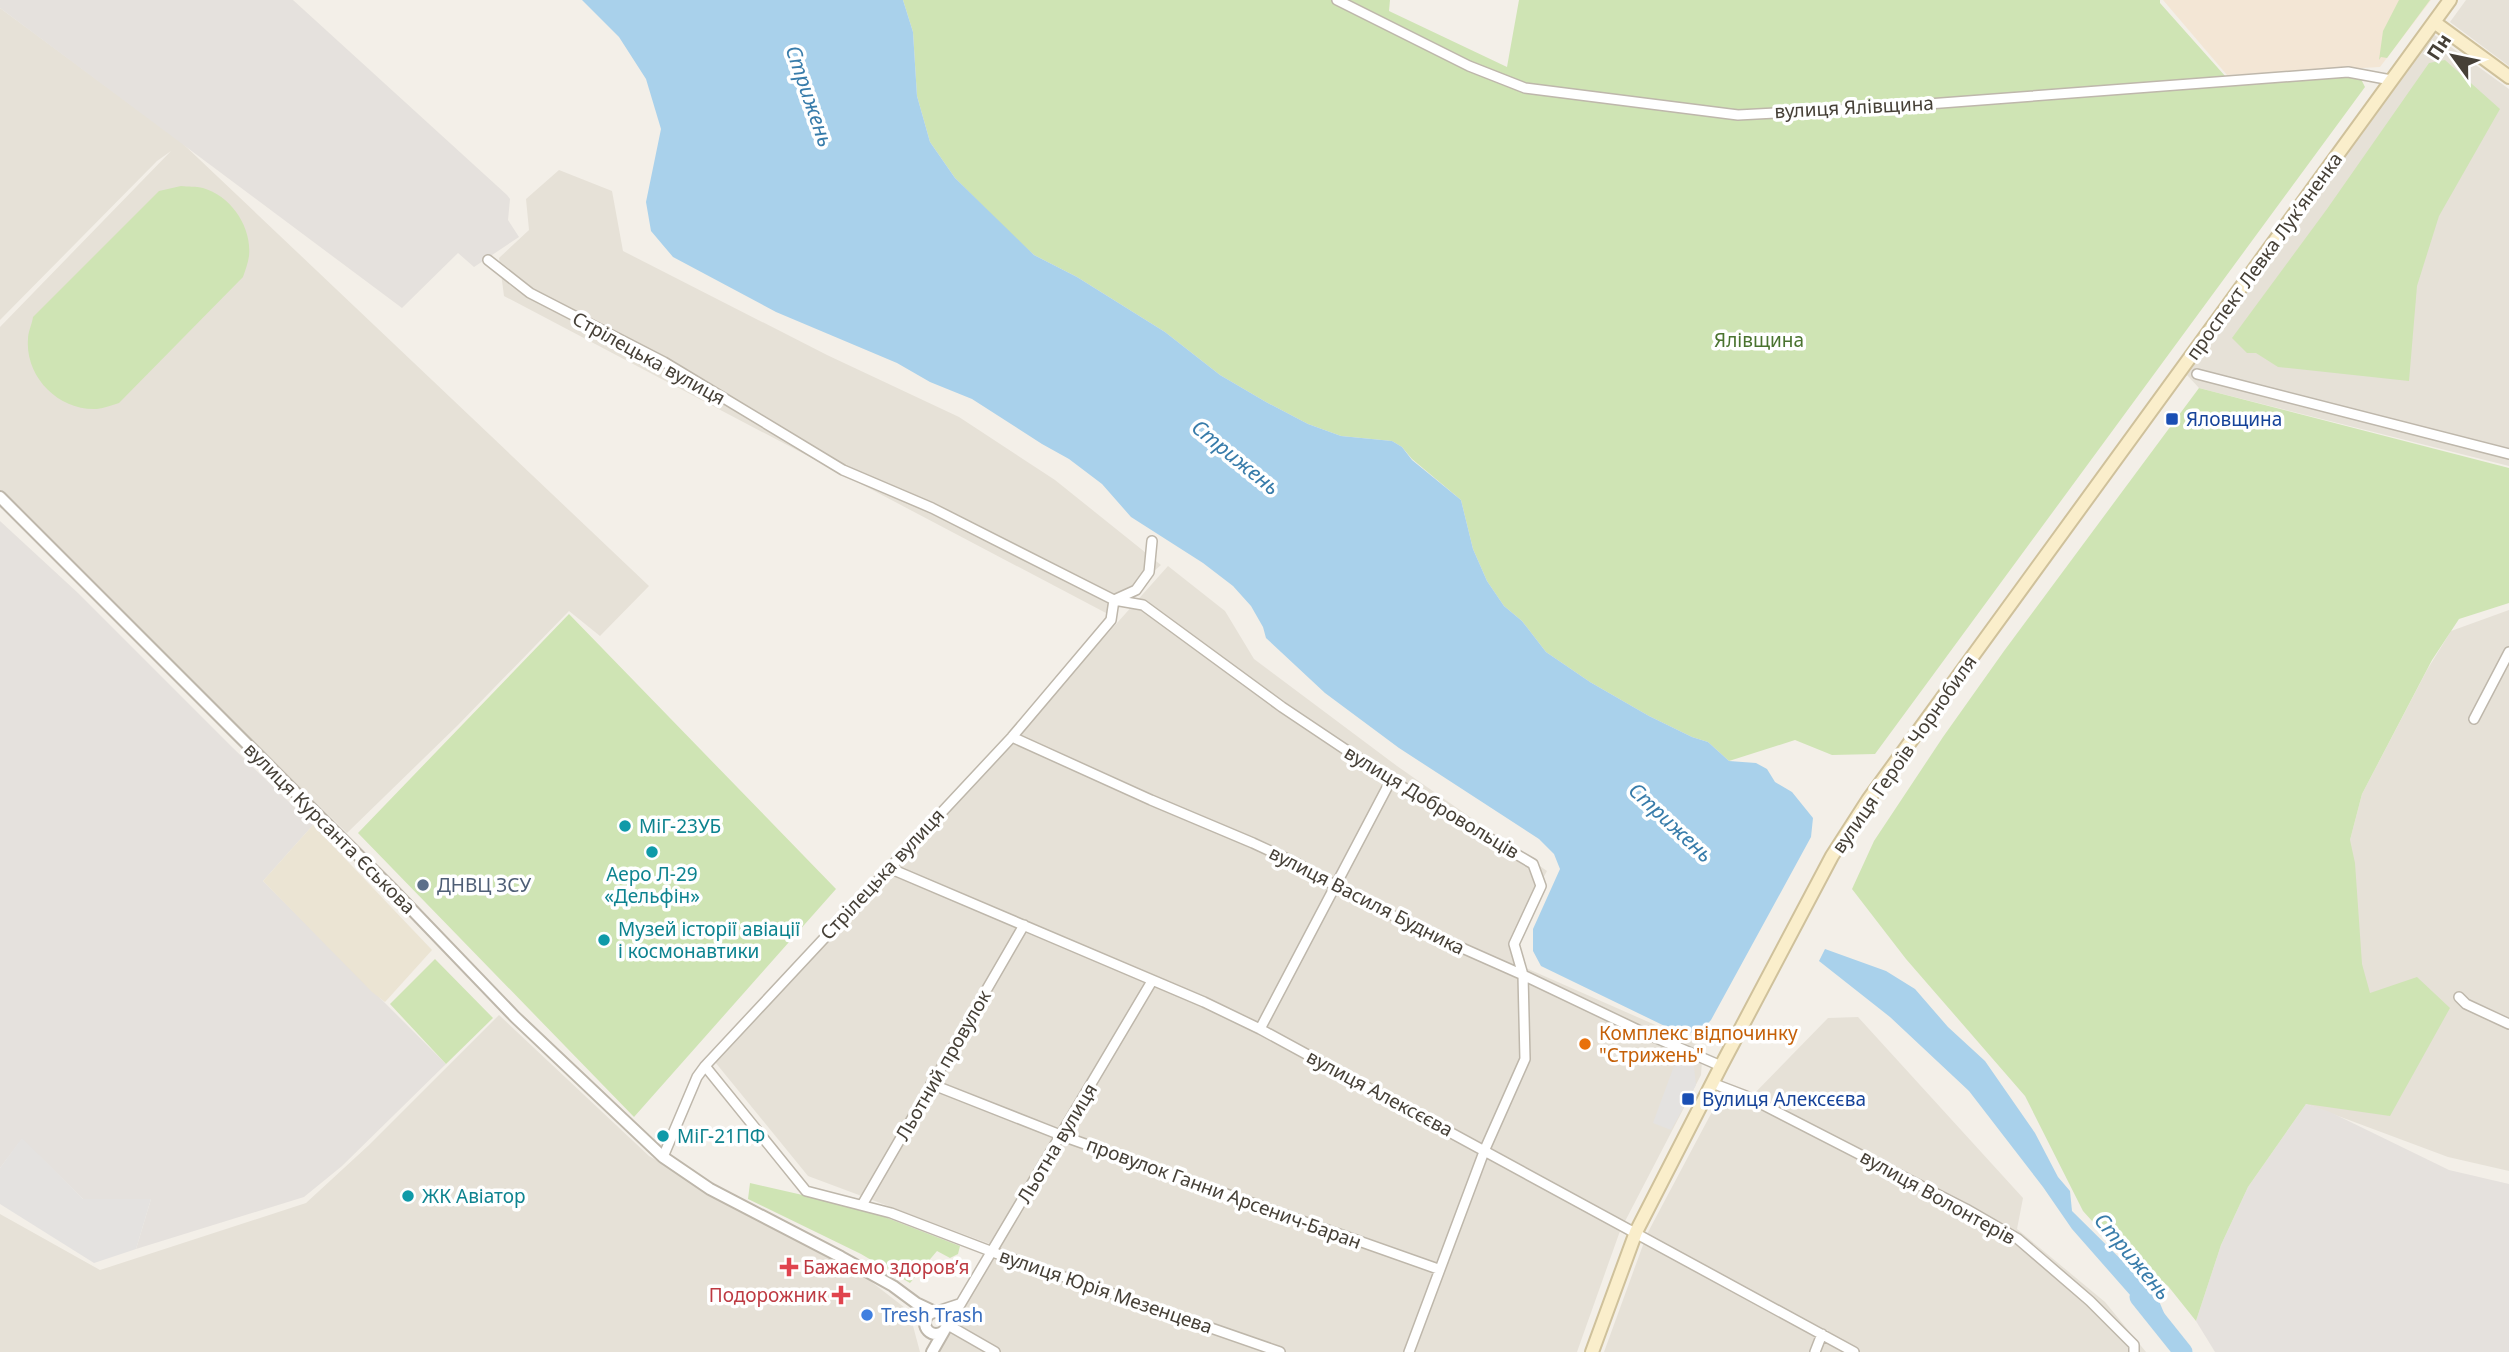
<svg xmlns="http://www.w3.org/2000/svg" width="2509" height="1352" viewBox="0 0 2509 1352" font-family="'Noto Sans',sans-serif">
  <style>
    .residential { fill: #e6e1d7 }
    .commercial { fill: #f3e6d5 }
    .industrial { fill: #e5e1dd }
    .education { fill: #ebe4d3 }
    .green { fill: #cfe4b4 }
    .parking { fill: #e4e2e0 }
    .water { fill: #a9d1eb }
    .lines { fill: none; stroke-linecap: round; stroke-linejoin: round }
    .river { stroke: #a9d1eb; stroke-width: 19 }
    .minor-casing { stroke: #beb7ab; stroke-width: 12 }
    .tertiary-casing { stroke: #beb7ab; stroke-width: 14 }
    .secondary-casing { stroke: #cfc19b; stroke-width: 16 }
    .minor { stroke: #fff; stroke-width: 9 }
    .tertiary { stroke: #fff; stroke-width: 10 }
    .secondary { stroke: #faeecb; stroke-width: 12 }
    .transit-dot { fill: #1a4fb4; stroke: #fff; stroke-width: 2.5 }
    .culture-dot { fill: #0f9aa8; stroke: #fff; stroke-width: 2.5 }
    .service-dot { fill: #5c6f8a; stroke: #fff; stroke-width: 2.5 }
    .food-dot { fill: #e8710a; stroke: #fff; stroke-width: 2.5 }
    .health-dot { fill: #e0444e; stroke: #fff; stroke-width: 2.5 }
    .shop-dot { fill: #3f7fe0; stroke: #fff; stroke-width: 2.5 }
    .labels { text-anchor: middle; dominant-baseline: central; stroke-width: 7; stroke-linejoin: round; paint-order: stroke }
    .street-label { font-size: 19px; fill: #464037; stroke: #fff }
    .park-label { font-size: 19px; fill: #4a732f; stroke: #fff }
    .transit-label { font-size: 19px; fill: #164399; stroke: #fff; text-anchor: start }
    .culture-label { font-size: 19px; fill: #0d838f; stroke: #fff; text-anchor: start }
    .service-label { font-size: 19px; fill: #4e5e75; stroke: #fff; text-anchor: start }
    .food-label { font-size: 19px; fill: #c56008; stroke: #fff; text-anchor: start }
    .health-label { font-size: 19px; fill: #be3a42; stroke: #fff; text-anchor: start }
    .shop-label { font-size: 19px; fill: #366cbe; stroke: #fff; text-anchor: start }
    .water-label { font-size: 21px; font-style: italic; fill: #387caa; stroke: #fff }
  </style>
  <rect width="100%" height="100%" fill="#f3efe8"/>
  <path class="residential" d="M 2466,0 L 2509,0 L 2509,66 L 2450,22 Z
    M 0,8 L 180,141 L 649,586 L 600,636 L 569,611 L 458,725 L 347,833 L 195,684 L 0,503 L 0,327 L 171,151 L 157,161 L 0,320 Z
    M 2433,34 L 2509,89 L 2509,466 L 2199,388 L 2187,375 Z
    M 559,170 L 612,191 L 623,251 L 827,355 L 959,417 L 1055,480 L 1161,565 L 1106,613 L 504,296 L 499,258 L 529,230 L 526,199 Z
    M 1168,566 L 1225,611 L 1254,659 L 1397,766 L 1547,871 L 1509,941 L 1526,968 L 1703,1046 L 1701,1075 L 1620,1231 L 1577,1352 L 938,1352 L 954,1319 L 998,1247 L 808,1176 L 715,1062 L 906,859 Z
    M 2509,610 L 2509,1171 L 2448,1157 L 2306,1104 L 2350,840 L 2362,794 L 2427,670 L 2451,631 Z
    M 499,1015 L 649,1156 L 869,1280 L 909,1311 L 920,1352 L 0,1352 L 0,1214 L 100,1270 L 306,1203 L 369,1145 Z
    M 1858,1017 L 2023,1198 L 2017,1229 L 2105,1302 L 2146,1352 L 1604,1352 L 1647,1234 L 1722,1093 L 1749,1099 L 1828,1018 Z"/>
  <path class="commercial" d="M 2163,0 L 2431,0 L 2380,67 L 2227,75 Z"/>
  <path class="industrial" d="M 0,0 L 293,0 L 507,195 L 510,199 L 508,220 L 519,237 L 474,267 L 458,253 L 402,308 L 0,8 Z
    M 0,521 L 78,593 L 233,748 L 313,825 L 263,881 L 446,1064 L 342,1166 L 304,1197 L 136,1249 L 151,1199 L 83,1199 L 22,1139 L 0,1168 Z
    M 2306,1104 L 2330,1112 L 2449,1170 L 2509,1184 L 2509,1352 L 2215,1352 L 2196,1321 L 2221,1245 L 2248,1187 Z"/>
  <path class="education" d="M 313,825 L 432,950 L 385,1002 L 372,992 L 263,881 Z"/>
  <path class="green" d="M 903,0 L 1390,0 L 1389,11 L 1507,67 L 1519,0 L 2160,0 L 2160,3 L 2234,86 L 2269,80 L 2359,75 L 2365,87 L 1875,754 L 1832,755 L 1795,740 L 1729,761 L 1708,742 L 1692,737 L 1649,716 L 1590,682 L 1546,652 L 1522,621 L 1504,606 L 1487,581 L 1473,549 L 1461,500 L 1412,459 L 1402,447 L 1392,441 L 1341,436 L 1308,424 L 1266,402 L 1220,375 L 1165,332 L 1077,277 L 1034,255 L 1009,232 L 955,178 L 930,142 L 917,96 L 913,32 Z
    M 2399,0 L 2430,0 L 2387,58 L 2381,57 L 2379,60 L 2383,31 Z
    M 2445,60 L 2500,109 L 2439,216 L 2417,286 L 2409,381 L 2278,367 L 2256,353 L 2247,353 L 2232,338 L 2327,209 L 2429,63 Z
    M 181,186 C 188,187 196,186 203,188 C 231,196 252,227 249,256 C 248,263 245,271 243,277 L 119,403 C 112,405 104,408 97,409 C 59,411 25,377 28,339 C 28,332 32,324 33,317 L 159,191 Z
    M 2199,388 L 2509,468 L 2509,603 L 2459,619 L 2432,660 L 2362,794 L 2350,840 L 2355,863 L 2362,964 L 2370,993 L 2417,977 L 2450,1008 L 2390,1116 L 2306,1104 L 2248,1187 L 2221,1245 L 2196,1321 L 2168,1286 L 2102,1232 L 2083,1211 L 2025,1096 L 1906,959 L 1852,889 L 1874,841 L 1943,737 L 2004,651 Z
    M 569,614 L 836,889 L 634,1117 L 358,833 Z
    M 435,959 L 493,1018 L 446,1064 L 390,1004 Z
    M 750,1183 L 864,1209 L 960,1246 L 958,1254 L 950,1258 L 937,1251 L 910,1283 L 861,1254 L 748,1199 Z"/>
  <path class="parking" d="M 1677,1052 L 1693,1058 L 1696,1085 L 1671,1130 L 1653,1123 L 1678,1055 Z
    M 22,1138 L 83,1199 L 151,1199 L 136,1249 L 94,1263 L 0,1204 L 0,1168 Z"/>
  <path class="water" d="M 582,0 L 903,0 L 913,32 L 917,96 L 930,142 L 955,178 L 1034,255 L 1077,277 L 1165,332 L 1220,375 L 1266,402 L 1308,424 L 1341,436 L 1392,441 L 1402,447 L 1412,460 L 1461,500 L 1473,549 L 1487,581 L 1504,606 L 1522,621 L 1546,652 L 1590,682 L 1649,716 L 1692,737 L 1708,742 L 1729,761 L 1756,763 L 1767,769 L 1775,782 L 1792,792 L 1813,818 L 1811,837 L 1711,1020 C 1699,1033 1692,1035 1675,1031 L 1541,966 L 1533,951 L 1533,929 L 1560,869 L 1554,854 L 1539,839 L 1399,748 L 1325,693 L 1266,638 L 1263,627 L 1251,606 L 1233,586 L 1203,563 L 1131,517 L 1102,484 L 1069,459 L 1042,444 L 972,399 L 930,382 L 897,363 L 776,312 L 673,257 L 651,231 L 646,202 L 661,129 L 646,79 L 619,37 Z
    M 1825,949 L 1886,971 L 1915,989 L 1948,1027 L 1985,1061 L 2035,1133 L 2058,1177 L 2070,1191 L 2072,1211 L 2156,1294 L 2167,1320 L 2145,1312 L 2072,1229 L 2043,1187 L 1969,1091 L 1890,1017 L 1819,961 Z"/>
  <g class="lines">
    <path class="river" d="M 2139,1297 L 2183,1352"/>
    <g class="minor-casing">
      <path id="minor" d="M 1337,0 L 1469,66 L 1525,88 L 1738,115 L 1875,108 L 2348,72 L 2391,80
        M 488,260 L 530,293 L 664,362 L 843,470 L 932,508 L 1114,600 L 1143,605 L 1282,707 L 1391,780 L 1533,864 L 1541,886 L 1514,944 L 1523,975 L 1525,1059 L 1485,1149 L 1409,1352
        M 2197,374 L 2509,454
        M 2474,719 L 2509,652
        M 1012,737 L 1151,800 L 1253,843 L 1296,863 L 1334,885 L 1417,928 L 1523,975 L 1638,1030 L 1721,1066
        M 889,868 L 1204,1002 L 1260,1029 L 1854,1352
        M 2459,997 L 2466,1004 L 2509,1024
        M 1260,1029 L 1391,780
        M 705,1066 L 806,1191 L 891,1213 L 998,1254 L 1280,1352
        M 1712,1083 L 1746,1096 L 1966,1209 L 2018,1239 L 2090,1301 L 2134,1345 L 2134,1352
        M 931,1084 L 1068,1138 L 1438,1269
        M 663,1157 L 697,1077 L 705,1066 L 1012,737 L 1111,620 L 1114,600 L 1136,590 L 1149,572 L 1152,541
        M 862,1205 L 1024,925
        M 938,1311 L 959,1304
        M 995,1352 L 948,1325 L 1152,981
        M 1815,1352 L 1822,1334"/>
    </g>
    <g class="tertiary-casing">
      <path id="tertiary" d="M 0,497 L 392,889 L 515,1017 L 663,1157 L 710,1189 L 841,1257 L 893,1286 L 916,1303 L 935,1312
        M925 1323a11 11 0 1 1 22 0a11 11 0 1 1-22 0Z
        M 932,1352 L 944,1331"/>
    </g>
    <g class="secondary-casing">
      <path id="secondary" d="M 2434,22 L 2509,77
        M 1592,1352 L 1636,1232 L 1721,1066 L 1832,856 L 1868,800 L 2450,0"/>
    </g>
    <use href="#minor" class="minor"/>
    <use href="#tertiary" class="tertiary"/>
    <use href="#secondary" class="secondary"/>
  </g>
  <g class="transit-dot">
    <rect x="2165" y="412" width="14" height="14" rx="3.5"/>
    <rect x="1681" y="1092" width="14" height="14" rx="3.5"/>
  </g>
  <g class="culture-dot">
    <circle cx="625" cy="826" r="7"/>
    <circle cx="652" cy="852" r="7"/>
    <circle cx="604" cy="940" r="7"/>
    <circle cx="663" cy="1136" r="7"/>
    <circle cx="408" cy="1196" r="7"/>
  </g>
  <circle class="service-dot" cx="423" cy="885" r="7"/>
  <circle class="food-dot" cx="1585" cy="1044" r="7"/>
  <g class="health-dot">
    <path d="M785.5 1256.5h7v7h7v7h-7v7h-7v-7h-7v-7h7z"/>
    <path d="M837.5 1284.5h7v7h7v7h-7v7h-7v-7h-7v-7h7z"/>
  </g>
  <circle class="shop-dot" cx="867" cy="1315" r="7"/>
  <g class="labels">
    <g class="street-label">
      <text transform="translate(1854 107) rotate(-3)">вулиця Ялівщина</text>
      <text transform="translate(2264 256) rotate(-54)">проспект Левка Лукʼяненка</text>
      <text transform="translate(649 358) rotate(29)">Стрілецька вулиця</text>
      <text transform="translate(1904 754) rotate(-55)">вулиця Героїв Чорнобиля</text>
      <text transform="translate(1432 802) rotate(31)">вулиця Добровольців</text>
      <text transform="translate(330 828) rotate(45)">вулиця Курсанта Єськова</text>
      <text transform="translate(882 874) rotate(-47)">Стрілецька вулиця</text>
      <text transform="translate(1367 900) rotate(27)">вулиця Василя Будника</text>
      <text transform="translate(943 1065) rotate(-60)">Льотний провулок</text>
      <text transform="translate(1380 1093) rotate(28)">вулиця Алексєєва</text>
      <text transform="translate(1057 1143) rotate(-59)">Льотна вулиця</text>
      <text transform="translate(1224 1193) rotate(20)">провулок Ганни Арсенич-Баран</text>
      <text transform="translate(1938 1197) rotate(29)">вулиця Волонтерів</text>
      <text transform="translate(1106 1291) rotate(19)">вулиця Юрія Мезенцева</text>
    </g>
    <g class="park-label">
      <text x="1759" y="340">Ялівщина</text>
    </g>
    <g class="transit-label">
      <text x="2186" y="419">Яловщина</text>
      <text x="1702" y="1099">Вулиця Алексєєва</text>
    </g>
    <g class="culture-label">
      <text x="639" y="826">МіГ-23УБ</text>
      <text x="652" y="874" text-anchor="middle">Аеро Л-29<tspan x="652" dy="22">«Дельфін»</tspan></text>
      <text x="618" y="929">Музей історії авіації<tspan x="618" dy="22">і космонавтики</tspan></text>
      <text x="677" y="1136">МіГ-21ПФ</text>
      <text x="422" y="1196">ЖК Авіатор</text>
    </g>
    <g class="service-label">
      <text x="437" y="885">ДНВЦ ЗСУ</text>
    </g>
    <g class="food-label">
      <text x="1599" y="1033">Комплекс відпочинку<tspan x="1599" dy="22">"Стрижень"</tspan></text>
    </g>
    <g class="health-label">
      <text x="803" y="1267">Бажаємо здоров’я</text>
      <text x="827" y="1295" text-anchor="end">Подорожник</text>
    </g>
    <g class="shop-label">
      <text x="881" y="1315">Tresh Trash</text>
    </g>
    <g class="water-label">
      <text transform="translate(810 96) rotate(71)">Стрижень</text>
      <text transform="translate(1236 457) rotate(39)">Стрижень</text>
      <text transform="translate(1671 822) rotate(43)">Стрижень</text>
      <text transform="translate(2133 1256) rotate(50)">Стрижень</text>
    </g>
  </g>
  <g transform="translate(2453 56) rotate(303)" stroke="#ffffff" stroke-width="5" paint-order="stroke">
  <path d="M0-5L12 26L0 18L-12 26Z" fill="#464037"/>
  <text y="-10" font-size="19" font-weight="bold" text-anchor="middle" fill="#464037">Пн</text>
  </g>
</svg>
